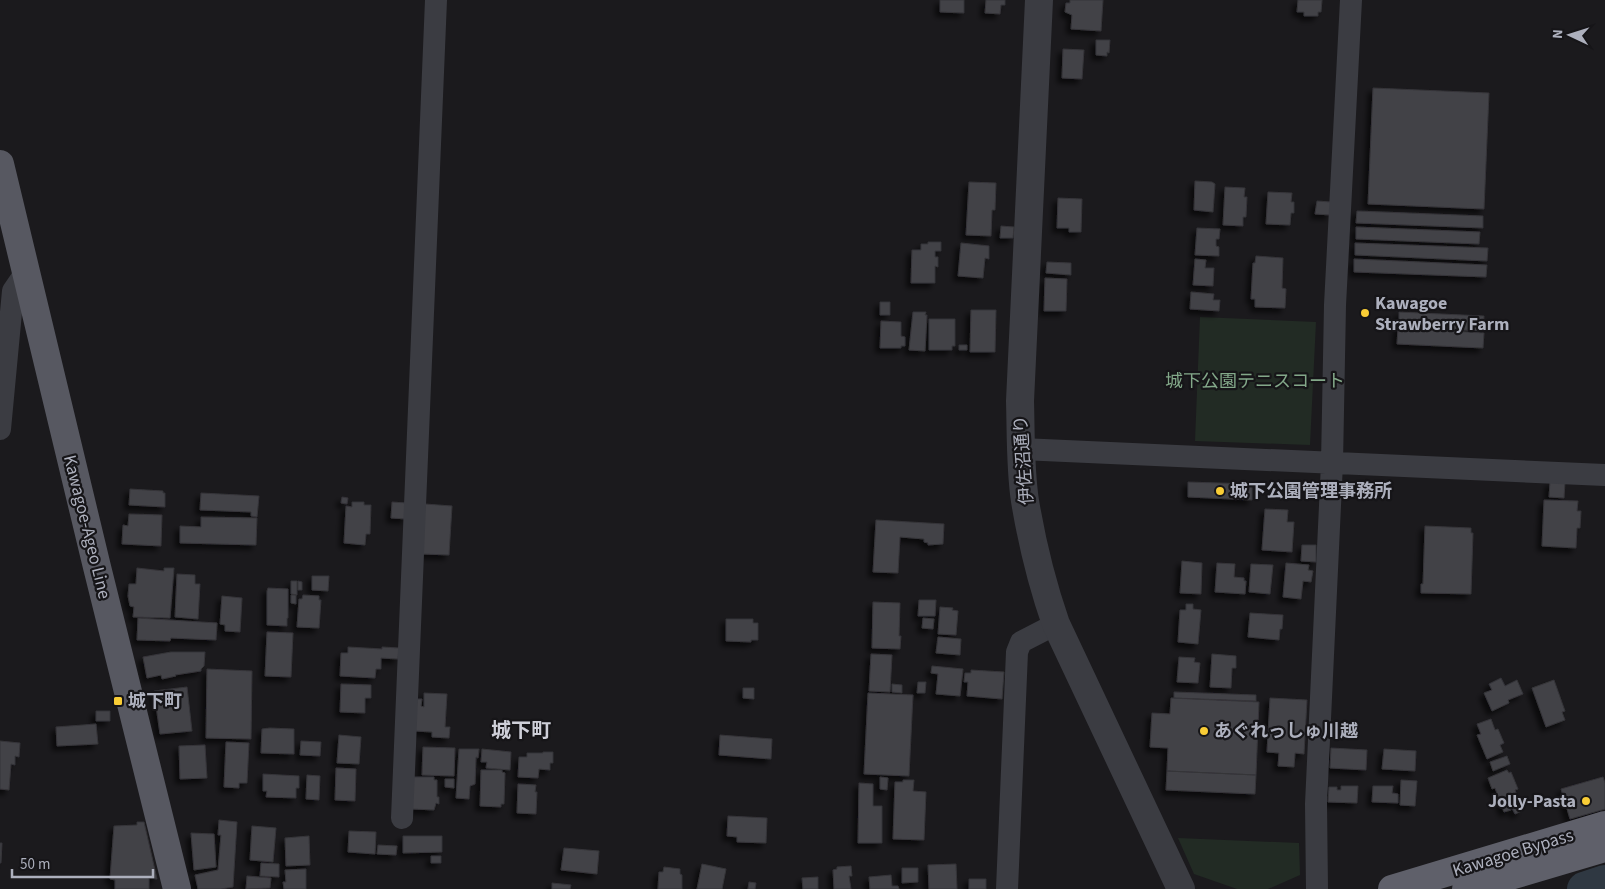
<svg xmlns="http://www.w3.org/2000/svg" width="1605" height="889" viewBox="0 0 1605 889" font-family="'Source Sans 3','Noto Sans JP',sans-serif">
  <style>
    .green { fill: #222b24 }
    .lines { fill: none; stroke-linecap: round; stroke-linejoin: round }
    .river { stroke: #2f3842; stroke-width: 34 }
    .building { fill: #424247; stroke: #353439; filter: url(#shadow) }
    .minor { stroke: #3b3c42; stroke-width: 22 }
    .tertiary { stroke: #3b3c42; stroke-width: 28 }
    .primary { stroke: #575861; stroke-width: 28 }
    .trunk { stroke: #5f606a; stroke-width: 28 }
    .poi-dot { fill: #f9cd36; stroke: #161518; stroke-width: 2 }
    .labels { text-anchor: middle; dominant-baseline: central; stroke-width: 4.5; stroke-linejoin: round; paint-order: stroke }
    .poi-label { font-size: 18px; font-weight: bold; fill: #adb0bd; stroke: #161518; text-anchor: start }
    .park-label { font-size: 18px; fill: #83a889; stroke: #161518 }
    .street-label { font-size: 18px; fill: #adb0bd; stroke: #161518 }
    .quarter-label { font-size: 20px; font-weight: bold; fill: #cecfd8; stroke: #161518 }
  </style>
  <defs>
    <filter id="shadow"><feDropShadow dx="-4.5" dy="4.5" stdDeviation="2.5" flood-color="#0009"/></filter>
  </defs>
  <rect width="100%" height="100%" fill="#1b1a1d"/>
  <path class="green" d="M 1200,317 L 1316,322 L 1310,445 L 1195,441 Z
    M 1178,838 L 1299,843 L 1300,875 L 1268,889 L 1237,889 L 1194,874 Z"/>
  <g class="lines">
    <path class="river" d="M 1584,889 L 1605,882"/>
  </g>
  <path class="building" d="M 940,0 L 964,0 L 964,13 L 940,12 Z
    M 986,0 L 1005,0 L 1005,5 L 1001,5 L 1000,14 L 985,13 Z
    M 1070,0 L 1103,0 L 1101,31 L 1071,29 L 1072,15 L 1065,12 L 1066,3 L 1070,3 Z
    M 1298,0 L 1322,0 L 1321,12 L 1318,12 L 1318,16 L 1304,16 L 1304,12 L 1297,12 Z
    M 1096,40 L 1110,40 L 1109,53 L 1107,52 L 1107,56 L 1096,55 Z
    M 1063,49 L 1084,50 L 1082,79 L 1062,78 Z
    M 1373,88 L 1489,93 L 1484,209 L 1368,204 Z
    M 1195,181 L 1212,182 L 1215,184 L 1213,212 L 1194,210 Z
    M 969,182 L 996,183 L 995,210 L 992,210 L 991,236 L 966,235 Z
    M 1225,187 L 1245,188 L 1244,197 L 1247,197 L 1246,217 L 1243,217 L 1243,226 L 1223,225 Z
    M 1268,192 L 1292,193 L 1291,202 L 1294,202 L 1294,213 L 1291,213 L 1290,225 L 1266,224 Z
    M 1058,198 L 1082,199 L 1081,232 L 1069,232 L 1069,228 L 1057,228 Z
    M 1317,201 L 1331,202 L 1330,215 L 1315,214 Z
    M 1357,211 L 1483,216 L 1483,228 L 1356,223 Z
    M 1001,226 L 1014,227 L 1013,238 L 1000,238 Z
    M 1356,227 L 1480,232 L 1479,244 L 1356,239 Z
    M 1197,228 L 1220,229 L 1219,239 L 1216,239 L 1216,246 L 1219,247 L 1219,256 L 1195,255 Z
    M 928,242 L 941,242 L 941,251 L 935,251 L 935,257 L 938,257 L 938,267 L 935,266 L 935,283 L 911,283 L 912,250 L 921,250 L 921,244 L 928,244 Z
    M 961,243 L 989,246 L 989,259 L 985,258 L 983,278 L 958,276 Z
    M 1355,243 L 1488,248 L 1487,261 L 1355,255 Z
    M 1256,256 L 1283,258 L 1282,288 L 1286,289 L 1285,308 L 1255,307 L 1255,299 L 1251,299 L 1253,263 L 1255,263 Z
    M 1195,259 L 1206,260 L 1205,268 L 1214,268 L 1213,286 L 1193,285 Z
    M 1354,259 L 1487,265 L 1486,277 L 1354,272 Z
    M 1047,262 L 1071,263 L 1071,275 L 1046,273 Z
    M 1045,278 L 1067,279 L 1066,311 L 1044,311 Z
    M 1191,292 L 1214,294 L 1213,300 L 1220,300 L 1219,311 L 1190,309 Z
    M 880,302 L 890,302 L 890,315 L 880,315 Z
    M 971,310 L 996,310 L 995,352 L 970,352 Z
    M 913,312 L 926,312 L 925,315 L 927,315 L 925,351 L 909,350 Z
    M 1399,312 L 1484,316 L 1483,331 L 1399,327 Z
    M 929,319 L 955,319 L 955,346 L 952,346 L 952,350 L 929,350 Z
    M 881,321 L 901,322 L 901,336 L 905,337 L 905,346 L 901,346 L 901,348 L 880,348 Z
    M 1398,328 L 1484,333 L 1483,348 L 1397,344 Z
    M 959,345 L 967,345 L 967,350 L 959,350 Z
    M 1188,482 L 1252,484 L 1252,500 L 1188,497 Z
    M 1550,482 L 1565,482 L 1564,498 L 1549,497 Z
    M 130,489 L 163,491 L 163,493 L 165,493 L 165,507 L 129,505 Z
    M 201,493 L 259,496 L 257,517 L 251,516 L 251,512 L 200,510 Z
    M 342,497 L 348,498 L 347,504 L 341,503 Z
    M 1544,500 L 1578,501 L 1577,511 L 1581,511 L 1580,528 L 1577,528 L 1576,548 L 1542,546 Z
    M 352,502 L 364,502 L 364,505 L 371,505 L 370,534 L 366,534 L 365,545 L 344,543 L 346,506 L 352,507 Z
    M 392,502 L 407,503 L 406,519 L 391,518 Z
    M 425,504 L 452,506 L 449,555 L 422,554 Z
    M 1265,509 L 1288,510 L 1287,522 L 1294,522 L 1292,552 L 1262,550 Z
    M 129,514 L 162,515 L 161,546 L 122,544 L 123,525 L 128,526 Z
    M 201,517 L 257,518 L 256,545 L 180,543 L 180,526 L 201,527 Z
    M 876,520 L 944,524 L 943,544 L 928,545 L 928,543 L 924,542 L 924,539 L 900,537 L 898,573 L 873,572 Z
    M 1425,526 L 1471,528 L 1471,533 L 1473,533 L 1471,594 L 1421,593 L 1421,584 L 1423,584 Z
    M 1302,545 L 1316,545 L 1316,562 L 1301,561 Z
    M 1182,561 L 1202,563 L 1201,594 L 1180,593 Z
    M 1217,563 L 1235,564 L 1234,577 L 1244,578 L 1244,581 L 1246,581 L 1245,594 L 1215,592 Z
    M 1286,563 L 1309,565 L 1308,570 L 1313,571 L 1311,582 L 1303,581 L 1301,599 L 1283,597 Z
    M 1251,564 L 1273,565 L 1270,594 L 1249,592 Z
    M 137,568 L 164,571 L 164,568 L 174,568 L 170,618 L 133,617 L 134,607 L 130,606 L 128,596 L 129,584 L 136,584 Z
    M 177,574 L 195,575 L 195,584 L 200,584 L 198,619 L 175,617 Z
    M 312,576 L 329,576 L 328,591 L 312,590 Z
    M 291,581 L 297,581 L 297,595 L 291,594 Z
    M 298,581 L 302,582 L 302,590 L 298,590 Z
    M 268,588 L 288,589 L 288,618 L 287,618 L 287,626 L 267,625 L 267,591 Z
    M 291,595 L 296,595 L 296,604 L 291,603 Z
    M 303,595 L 319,596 L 319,600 L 321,600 L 319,628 L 297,627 L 299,599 L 302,599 Z
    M 222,596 L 242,598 L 240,632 L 225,631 L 225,625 L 220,624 Z
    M 919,600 L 936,600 L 935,616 L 918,616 Z
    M 873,602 L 900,603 L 899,636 L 901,636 L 900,649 L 872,648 Z
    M 1186,604 L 1193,604 L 1193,609 L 1201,610 L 1198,644 L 1178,642 L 1180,610 L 1186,610 Z
    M 940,607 L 953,608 L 952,610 L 958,611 L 956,635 L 938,634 Z
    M 1250,613 L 1283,615 L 1282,629 L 1280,629 L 1279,640 L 1248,637 Z
    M 138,618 L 217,623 L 216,640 L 171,638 L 170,641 L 137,640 Z
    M 923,618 L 934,619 L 933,629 L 922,628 Z
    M 726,619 L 753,619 L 753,623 L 758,623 L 758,640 L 751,640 L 751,642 L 726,641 Z
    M 267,632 L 293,633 L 291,677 L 265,676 Z
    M 938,637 L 961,639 L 960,655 L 936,653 Z
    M 348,647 L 382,649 L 382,647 L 399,648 L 398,659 L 381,658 L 381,669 L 376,669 L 375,678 L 340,676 L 341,653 L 348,653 Z
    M 171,652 L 205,652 L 204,666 L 201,669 L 201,671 L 175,675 L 176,676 L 162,679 L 161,675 L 147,678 L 143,657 Z
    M 871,654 L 892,655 L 890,692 L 869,691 Z
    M 1212,654 L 1236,656 L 1236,668 L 1232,668 L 1231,688 L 1210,687 Z
    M 1179,657 L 1195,658 L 1194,662 L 1200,663 L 1198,683 L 1177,682 Z
    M 932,666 L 963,669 L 960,696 L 936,694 L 938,674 L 931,673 Z
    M 207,669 L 252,671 L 251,739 L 206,738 Z
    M 971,670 L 1004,672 L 1002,699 L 967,696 L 968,682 L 964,682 L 965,673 L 971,673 Z
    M 1501,678 L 1505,686 L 1517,680 L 1523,694 L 1508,700 L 1509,703 L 1492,711 L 1484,693 L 1492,690 L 1489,684 Z
    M 1554,680 L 1565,711 L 1562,712 L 1565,720 L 1546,727 L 1532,688 Z
    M 918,682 L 926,682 L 925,693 L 917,693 Z
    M 341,684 L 371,685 L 371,698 L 365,698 L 365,713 L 340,712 Z
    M 892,684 L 902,685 L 902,693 L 892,692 Z
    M 187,687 L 192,731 L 160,734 L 154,691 Z
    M 743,688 L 754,688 L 754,699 L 743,698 Z
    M 1174,692 L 1256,695 L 1256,701 L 1174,698 Z
    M 424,693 L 447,694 L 445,727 L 450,727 L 449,738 L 432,737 L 432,732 L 415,731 L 417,699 L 422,699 L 421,706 L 424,707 Z
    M 868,693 L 913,695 L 909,776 L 864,774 Z
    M 1171,698 L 1259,702 L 1256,775 L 1167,771 L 1168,748 L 1150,747 L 1152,713 L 1170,714 Z
    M 1270,698 L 1307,700 L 1304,754 L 1295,753 L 1294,767 L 1278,766 L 1279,753 L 1267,752 Z
    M 96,711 L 110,711 L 110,721 L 96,721 Z
    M 1491,719 L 1495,730 L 1498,729 L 1504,743 L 1500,745 L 1503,752 L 1487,759 L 1477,735 L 1481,734 L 1477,724 Z
    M 96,724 L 98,744 L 57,746 L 56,727 Z
    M 270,728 L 294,729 L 294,754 L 261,753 L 262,729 Z
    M 339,735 L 361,737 L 359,764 L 337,763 Z
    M 720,735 L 772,739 L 771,759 L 719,755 Z
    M 0,741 L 20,743 L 19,757 L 15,756 L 15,765 L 11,764 L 9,790 L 0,789 Z
    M 301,741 L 321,742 L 320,756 L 300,755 Z
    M 226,742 L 249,743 L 247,783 L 239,783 L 239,788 L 224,787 Z
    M 205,745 L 207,778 L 180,779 L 179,746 Z
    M 423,747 L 455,748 L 454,776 L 422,775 Z
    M 1331,748 L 1367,750 L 1366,770 L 1330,768 Z
    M 459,749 L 479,749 L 478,758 L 476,757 L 475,784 L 470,786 L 469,799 L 456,798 Z
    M 482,749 L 511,752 L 510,770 L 486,768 L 487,762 L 481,762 Z
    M 1384,749 L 1416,751 L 1415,771 L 1382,769 Z
    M 543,752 L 553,752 L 553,763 L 550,763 L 550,770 L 539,769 L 538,778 L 518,777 L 519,757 L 527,757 L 527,753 L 543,753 Z
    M 1507,756 L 1510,764 L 1493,771 L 1490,762 Z
    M 336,768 L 356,769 L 355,801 L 335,800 Z
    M 481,770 L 502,770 L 502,772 L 505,773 L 504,804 L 501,804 L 501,807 L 480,806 Z
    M 1507,770 L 1509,773 L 1511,772 L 1518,789 L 1515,790 L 1520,803 L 1510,806 L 1511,810 L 1504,812 L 1495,788 L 1492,789 L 1488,778 Z
    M 1167,771 L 1256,775 L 1255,794 L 1166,790 Z
    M 263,774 L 299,776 L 299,788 L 296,788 L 296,798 L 266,797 L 267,791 L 263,791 Z
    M 307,775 L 320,776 L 319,800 L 306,799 Z
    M 413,777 L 434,777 L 434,780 L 437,780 L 437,797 L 439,797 L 439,804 L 436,803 L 434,810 L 412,809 Z
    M 880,777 L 888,778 L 887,790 L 880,789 Z
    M 1603,777 L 1605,783 L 1605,809 L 1570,819 L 1561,789 Z
    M 445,779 L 454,779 L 454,788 L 445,787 Z
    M 903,780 L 914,780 L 913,791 L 926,792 L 924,840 L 893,839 L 895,782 L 903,782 Z
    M 1401,780 L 1417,781 L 1415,806 L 1400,805 Z
    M 859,783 L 873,784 L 873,806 L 882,806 L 882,843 L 858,843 Z
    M 518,784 L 536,785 L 535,792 L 537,792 L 536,814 L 517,813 Z
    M 1341,786 L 1358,786 L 1357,803 L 1328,802 L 1329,787 L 1337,787 L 1337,790 L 1341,790 Z
    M 1373,786 L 1393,786 L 1392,793 L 1398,794 L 1398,803 L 1372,802 Z
    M 1520,805 L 1522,811 L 1515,814 L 1512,808 Z
    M 728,816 L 767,818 L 766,843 L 737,842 L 737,837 L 727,836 Z
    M 219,820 L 237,822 L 233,887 L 221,889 L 198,889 L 195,875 L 218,870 L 221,835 L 218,835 Z
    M 137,822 L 144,822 L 157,879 L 149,878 L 149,889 L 115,889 L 115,880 L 110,879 L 114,826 L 137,825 Z
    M 252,826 L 276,828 L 273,862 L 250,860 Z
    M 349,831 L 376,832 L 375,854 L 348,852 Z
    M 191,833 L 214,834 L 216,867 L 194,870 Z
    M 309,836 L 310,865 L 286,866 L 285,838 Z
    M 403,836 L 442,836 L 442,852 L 403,853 Z
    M 0,843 L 2,843 L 1,863 L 0,863 Z
    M 378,845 L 397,846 L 396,855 L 377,854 Z
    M 564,848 L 599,851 L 597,874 L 561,870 Z
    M 431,856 L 441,856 L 441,863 L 431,863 Z
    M 261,863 L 279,864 L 279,877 L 260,876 Z
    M 702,864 L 726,869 L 722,889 L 697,889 Z
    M 956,864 L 957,889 L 929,889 L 928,865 Z
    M 851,866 L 852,876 L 849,876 L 851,889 L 834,889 L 833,870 L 837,869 L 837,867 Z
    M 664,867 L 680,869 L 680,874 L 682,875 L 682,889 L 658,889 L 659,872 L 663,872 Z
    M 902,868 L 918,868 L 918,882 L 902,883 Z
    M 306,869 L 306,889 L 284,889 L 283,882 L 286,882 L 285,870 Z
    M 891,875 L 892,886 L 898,886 L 899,889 L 870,889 L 869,877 Z
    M 247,876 L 271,878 L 270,888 L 246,889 Z
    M 818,877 L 818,889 L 803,889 L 802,878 Z
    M 969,879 L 986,879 L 986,889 L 969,889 Z
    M 749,882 L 756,883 L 755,889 L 748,889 Z
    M 552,883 L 571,885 L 570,889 L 552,889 Z"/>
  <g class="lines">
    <path class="minor" d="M 0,429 L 13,291 L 26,272
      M 1021,449 L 1605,475
      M 402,818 L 436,0
      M 1007,889 L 1017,652 L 1021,642 L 1056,624
      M 1317,889 L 1316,804 L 1332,463 L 1335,305 L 1351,0"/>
    <path class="tertiary" d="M 1039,0 L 1020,401 C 1021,434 1020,468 1025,501 C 1032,543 1042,584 1056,624 L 1181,889"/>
    <path class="primary" d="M 0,164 L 97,567 L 177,889"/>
    <path class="trunk" d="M 1392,889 L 1605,825
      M 1466,889 L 1605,848"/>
  </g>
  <g class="poi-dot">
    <circle cx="1365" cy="313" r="5"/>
    <circle cx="1220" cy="491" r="5"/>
    <rect x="113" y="696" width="10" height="10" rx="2.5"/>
    <circle cx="1204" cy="731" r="5"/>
    <circle cx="1586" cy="801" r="5"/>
  </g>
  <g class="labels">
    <g class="poi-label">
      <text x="1375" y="303">Kawagoe<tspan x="1375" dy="21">Strawberry Farm</tspan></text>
      <text x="1230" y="491">城下公園管理事務所</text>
      <text x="128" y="701">城下町</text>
      <text x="1214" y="731">あぐれっしゅ川越</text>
      <text x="1576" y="801" text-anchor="end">Jolly-Pasta</text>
    </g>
    <g class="park-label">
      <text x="1255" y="381">城下公園テニスコート</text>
    </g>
    <g class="street-label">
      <text transform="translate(1024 460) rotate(-94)">伊佐沼通り</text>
      <text transform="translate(87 527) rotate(76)">Kawagoe-Ageo Line</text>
      <text transform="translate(1513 853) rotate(-17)">Kawagoe Bypass</text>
    </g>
    <g class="quarter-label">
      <text x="521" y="731">城下町</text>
    </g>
  </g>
  <g transform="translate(1570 35) rotate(274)" stroke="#161518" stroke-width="4" paint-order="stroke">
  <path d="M0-4L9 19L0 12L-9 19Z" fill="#adb0bd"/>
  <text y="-8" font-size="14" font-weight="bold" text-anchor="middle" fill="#adb0bd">N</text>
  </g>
  <path d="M12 869v8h141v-8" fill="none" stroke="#adb0bd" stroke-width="2.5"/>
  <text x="20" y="869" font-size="15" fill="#adb0bd" stroke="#161518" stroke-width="4" paint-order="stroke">50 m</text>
</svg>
